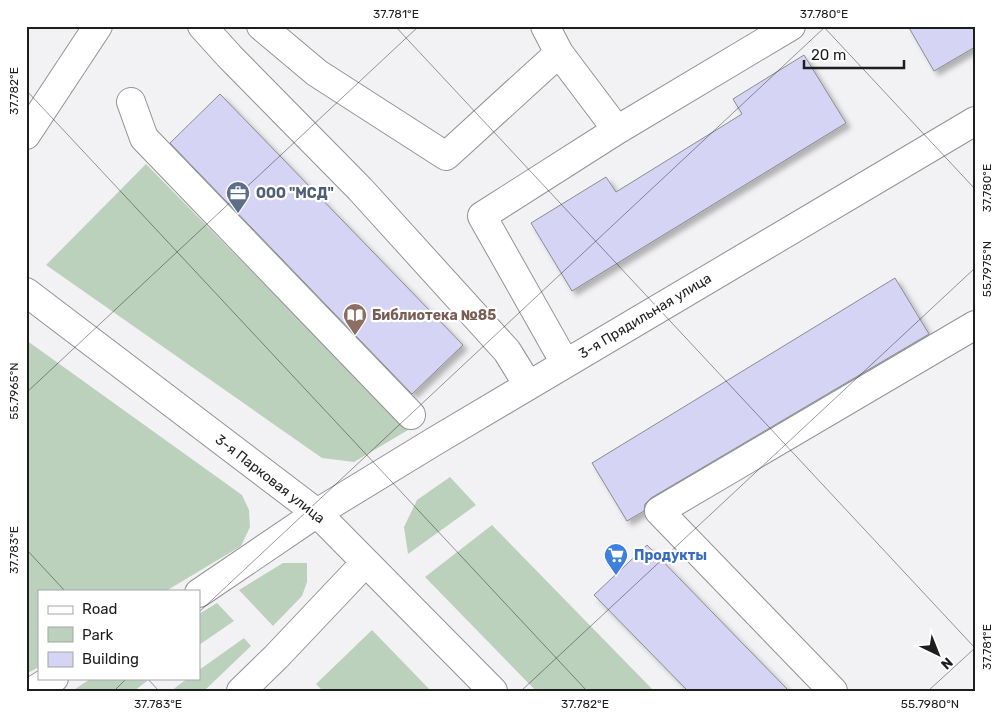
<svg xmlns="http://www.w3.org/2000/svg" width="1001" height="717" viewBox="0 0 1001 717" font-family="Rubik,sans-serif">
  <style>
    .green { fill: #bbd1bc }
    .building { fill: #d6d4f4; stroke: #8c8c8e; filter: url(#shadow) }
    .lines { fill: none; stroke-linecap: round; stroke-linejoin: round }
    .minor-casing { stroke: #939395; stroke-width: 30 }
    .minor { stroke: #fff; stroke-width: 28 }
    .ticks { fill: none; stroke: #1e1e1e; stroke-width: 1; stroke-opacity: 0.45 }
    .labels { text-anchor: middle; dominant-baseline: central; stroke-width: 4.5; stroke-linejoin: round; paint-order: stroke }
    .service-label { font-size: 14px; font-weight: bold; fill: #4e5e75; stroke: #fff; text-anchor: start }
    .education-label { font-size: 14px; font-weight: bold; fill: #785e54; stroke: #fff; text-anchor: start }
    .street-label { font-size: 14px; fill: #1e1e1e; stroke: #fff }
    .shop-label { font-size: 14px; font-weight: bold; fill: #366cbe; stroke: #fff; text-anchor: start }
    .neatline { fill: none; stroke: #1e1e1e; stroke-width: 2 }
    .ticks-label { font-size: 12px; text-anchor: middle; fill: #1e1e1e }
  </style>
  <defs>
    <filter id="shadow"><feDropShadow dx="4.5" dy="4.5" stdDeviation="2.5" flood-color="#0004"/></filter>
  </defs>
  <rect width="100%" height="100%" fill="#f2f2f4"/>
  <path class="green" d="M 146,164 L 408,430 L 354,462 L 322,458 L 46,265 Z
    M 26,340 L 242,495 L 249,510 L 250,527 L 241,546 L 166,591 L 39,591 L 39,667 L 26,674 Z
    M 450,477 L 476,505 L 408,554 L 404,527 L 417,500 Z
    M 492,525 L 654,691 L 536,691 L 425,577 Z
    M 283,563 L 307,563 L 307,582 L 302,596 L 273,626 L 239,590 Z
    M 217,603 L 234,621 L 199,645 L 199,614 Z
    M 372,630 L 431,691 L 323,691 L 316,684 Z
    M 244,638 L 251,646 L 204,691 L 171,691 L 188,678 L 199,678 L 199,670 Z
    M 92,678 L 151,678 L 134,691 L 72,691 Z"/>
  <path class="building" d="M 908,26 L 975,26 L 975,47 L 934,71 Z
    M 804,55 L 846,123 L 572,291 L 531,223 L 606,177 L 616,192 L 742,114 L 733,99 Z
    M 220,94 L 463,345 L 412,394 L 170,143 Z
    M 895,278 L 929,334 L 651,498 L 645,504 L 644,511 L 627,521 L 592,463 Z
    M 647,545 L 746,647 L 789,691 L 688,691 L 594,595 Z"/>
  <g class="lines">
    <g class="minor-casing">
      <path id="minor" d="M 202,26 L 230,57 L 360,189 L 507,351 L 528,385
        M 261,26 L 317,73 L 446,156 L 559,53 L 545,26
        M 559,53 L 617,130
        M 131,102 L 144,138 L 411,415
        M 26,135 L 98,26
        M 26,292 L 317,513 L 493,691
        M 565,363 L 482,216 L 617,130 L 791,26
        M 199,593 L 317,513 L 435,441 L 975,121
        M 33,691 L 54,678
        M 241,691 L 276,657 L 365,563
        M 833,691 L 659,511 L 975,325"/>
    </g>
    <use href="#minor" class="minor"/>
  </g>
  <path class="ticks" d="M 395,26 L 975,648M 823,26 L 975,189M 26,90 L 587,691M 26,393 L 419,26M 26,549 L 65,591M 199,612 L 826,26M 147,678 L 159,691M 114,691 L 127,678M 521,691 L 975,268M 928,691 L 975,648"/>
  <defs>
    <g id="office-pin" transform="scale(1.25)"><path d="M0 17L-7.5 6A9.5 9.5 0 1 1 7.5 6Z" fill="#5c6f8a" stroke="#fff"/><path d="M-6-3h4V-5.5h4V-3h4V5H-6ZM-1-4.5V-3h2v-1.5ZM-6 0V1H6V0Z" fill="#fff"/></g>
    <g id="library-pin" transform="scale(1.25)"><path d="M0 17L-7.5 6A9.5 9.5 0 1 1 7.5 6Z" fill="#8d6e63" stroke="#fff"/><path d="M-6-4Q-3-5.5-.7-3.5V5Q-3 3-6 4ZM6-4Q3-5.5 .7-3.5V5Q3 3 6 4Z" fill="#fff"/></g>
    <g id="supermarket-pin" transform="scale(1.25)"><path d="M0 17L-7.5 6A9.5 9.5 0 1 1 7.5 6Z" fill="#3f7fe0" stroke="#fff"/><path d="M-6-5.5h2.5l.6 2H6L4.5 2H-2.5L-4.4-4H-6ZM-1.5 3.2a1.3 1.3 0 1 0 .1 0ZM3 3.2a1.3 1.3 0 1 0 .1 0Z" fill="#fff"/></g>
  </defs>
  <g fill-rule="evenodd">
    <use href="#office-pin" x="238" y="193"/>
    <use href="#library-pin" x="355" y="315"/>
    <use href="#supermarket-pin" x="616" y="555"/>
  </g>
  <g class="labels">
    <g class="service-label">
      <text x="256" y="193">ООО "МСД"</text>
    </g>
    <g class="education-label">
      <text x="372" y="315">Библиотека №85</text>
    </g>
    <g class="street-label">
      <text transform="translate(645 316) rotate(-31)">3-я Прядильная улица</text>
      <text transform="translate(270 479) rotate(38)">3-я Парковая улица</text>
    </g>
    <g class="shop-label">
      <text x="634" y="555">Продукты</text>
    </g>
  </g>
  <rect width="1001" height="717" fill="none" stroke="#ffffff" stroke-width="55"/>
  <rect x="38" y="590" width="162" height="90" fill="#ffffff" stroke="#a5a5a5"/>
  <rect x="48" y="606" width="25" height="8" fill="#ffffff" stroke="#a5a5a5"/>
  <text x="82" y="614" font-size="15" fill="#1e1e1e">Road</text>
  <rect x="48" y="627" width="25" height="15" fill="#bbd1bc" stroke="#a5a5a5"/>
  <text x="82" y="640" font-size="15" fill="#1e1e1e">Park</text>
  <rect x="48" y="652" width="25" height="15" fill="#d6d4f4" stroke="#a5a5a5"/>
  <text x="82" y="664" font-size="15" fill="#1e1e1e">Building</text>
  <g transform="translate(938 654) rotate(137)" stroke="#ffffff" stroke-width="4" paint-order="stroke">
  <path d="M0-4L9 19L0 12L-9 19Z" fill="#1e1e1e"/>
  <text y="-8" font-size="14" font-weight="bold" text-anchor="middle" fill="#1e1e1e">N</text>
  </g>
  <path d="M804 60v8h100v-8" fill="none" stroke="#1e1e1e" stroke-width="2.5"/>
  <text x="811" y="60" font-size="15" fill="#1e1e1e" stroke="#ffffff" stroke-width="4" paint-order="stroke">20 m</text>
  <rect x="28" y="28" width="946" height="662" class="neatline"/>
  <g class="ticks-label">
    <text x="396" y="18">37.781°E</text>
    <text x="824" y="18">37.780°E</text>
    <text transform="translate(14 91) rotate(-90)" y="4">37.782°E</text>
    <text transform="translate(987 188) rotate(-90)" y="4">37.780°E</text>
    <text transform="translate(987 269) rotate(-90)" y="4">55.7975°N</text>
    <text transform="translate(14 391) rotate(-90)" y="4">55.7965°N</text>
    <text transform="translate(14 550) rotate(-90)" y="4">37.783°E</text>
    <text transform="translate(987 647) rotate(-90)" y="4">37.781°E</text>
    <text x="158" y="708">37.783°E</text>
    <text x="585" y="708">37.782°E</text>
    <text x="930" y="708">55.7980°N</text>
  </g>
</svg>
